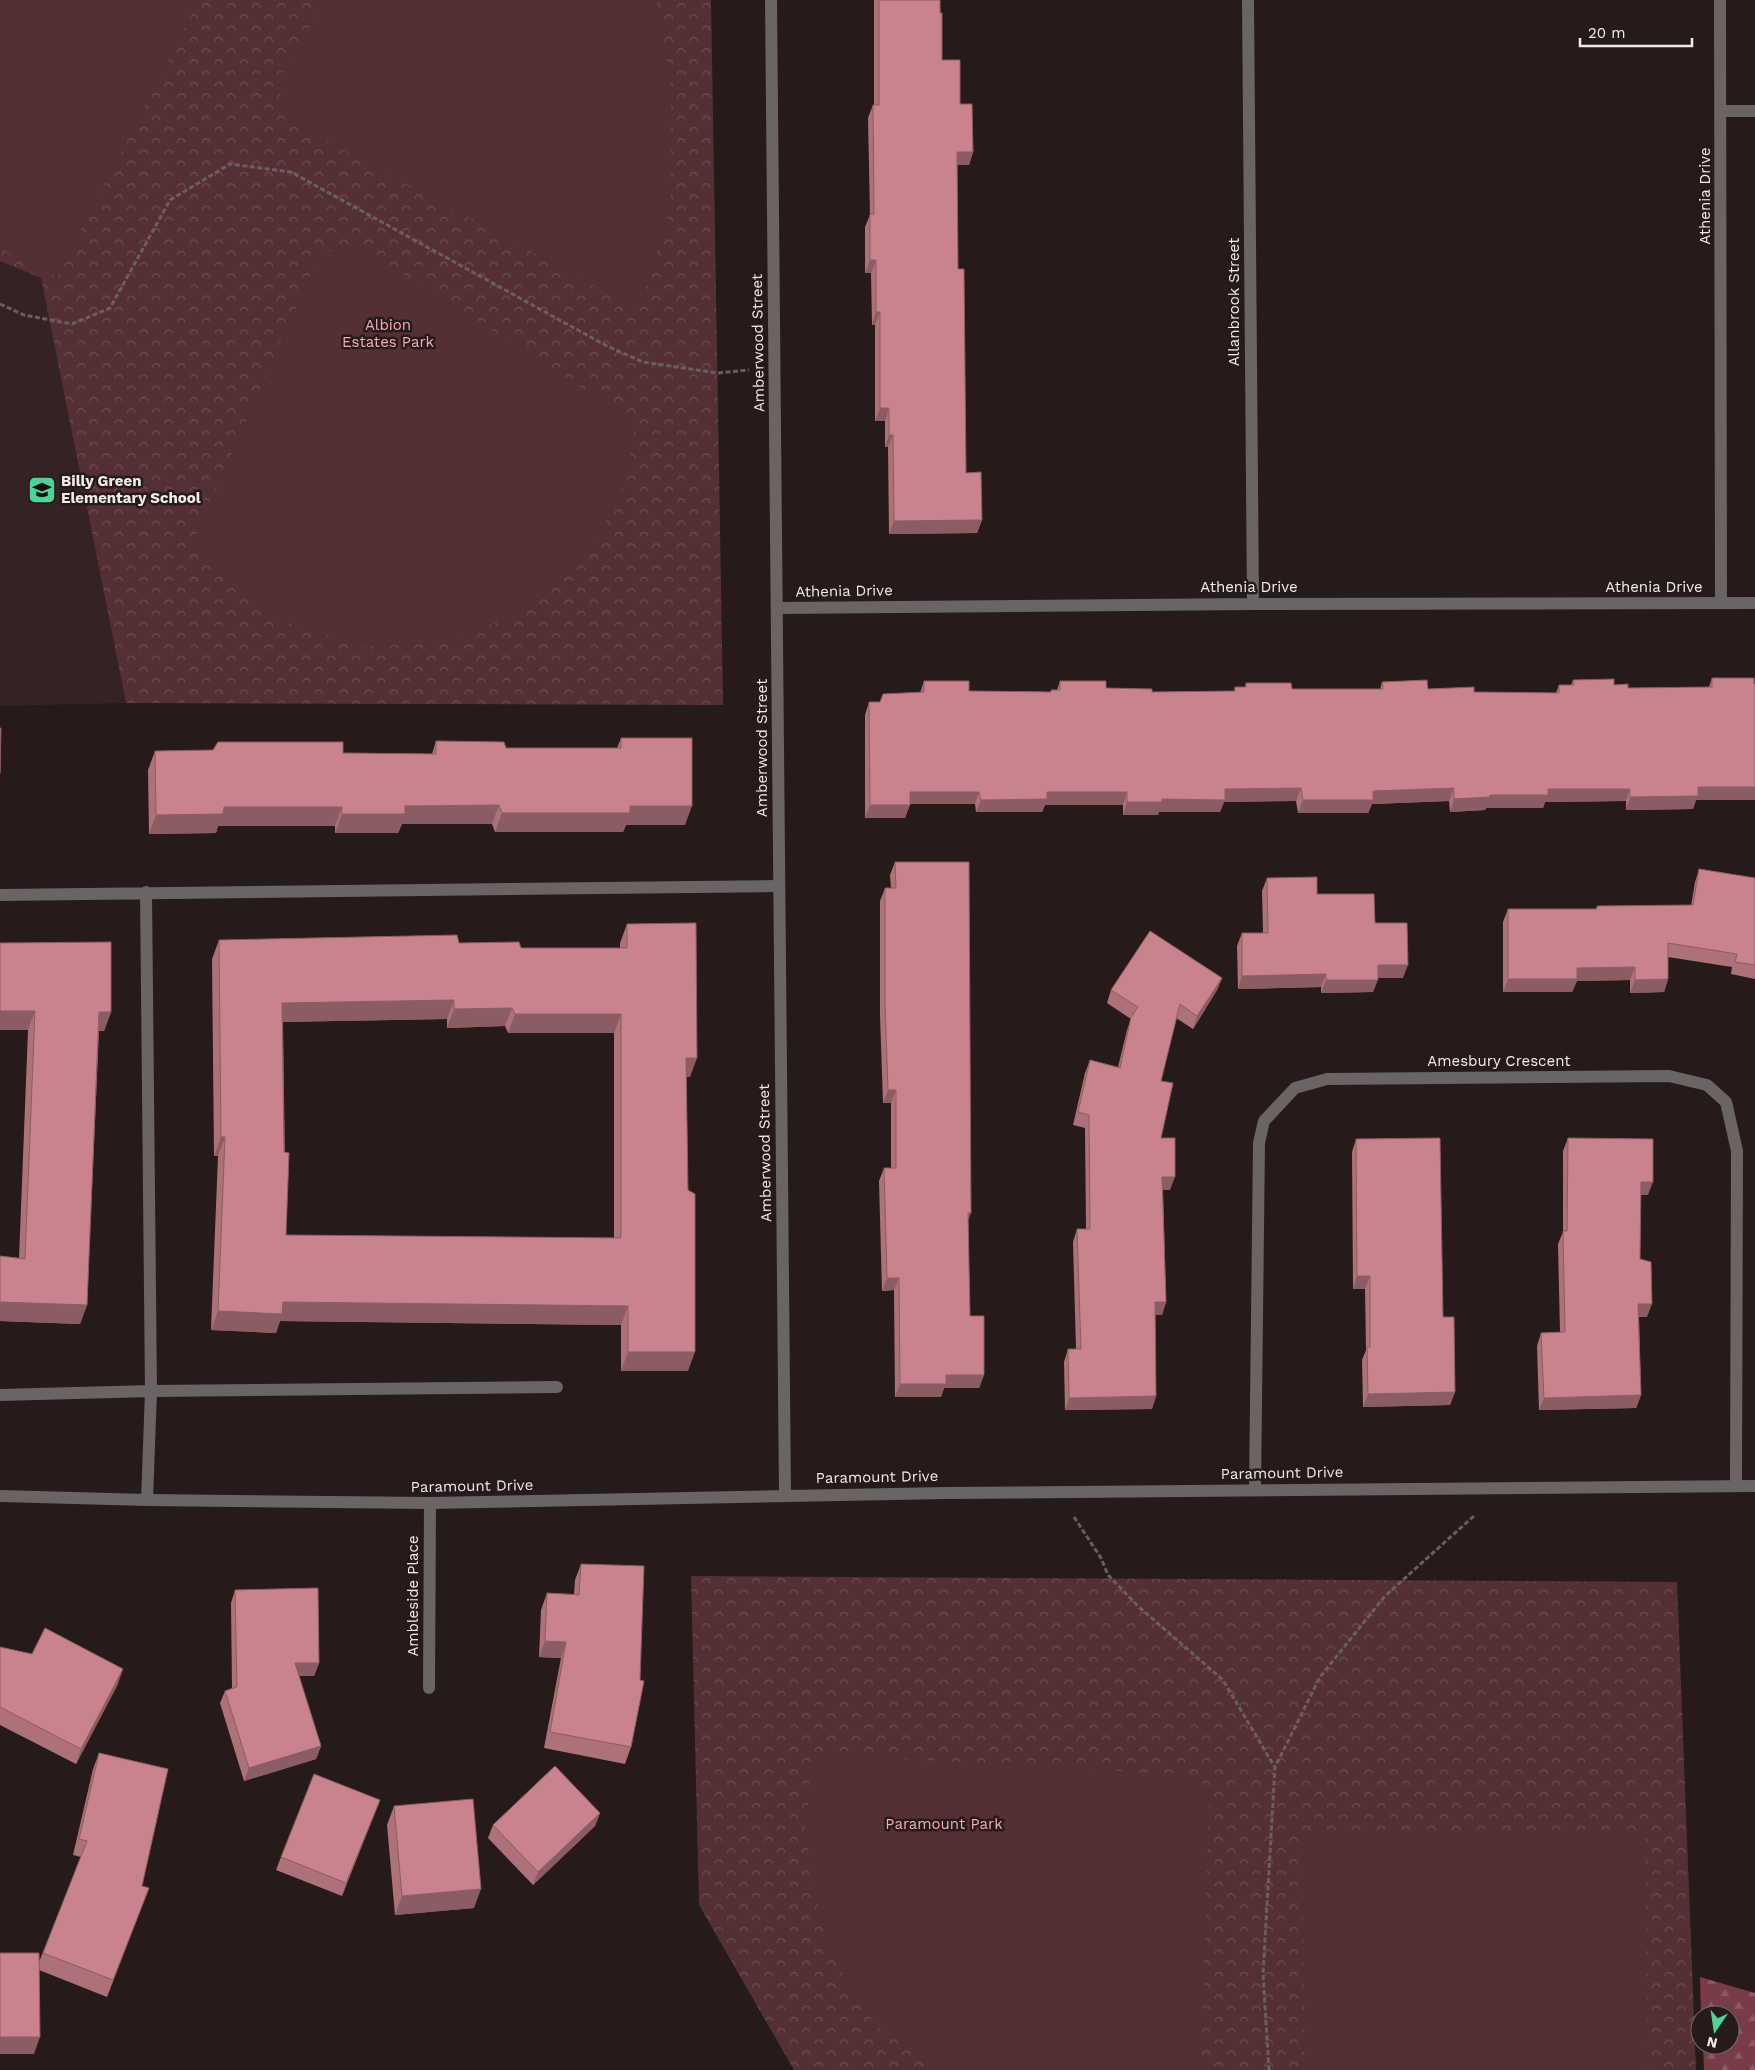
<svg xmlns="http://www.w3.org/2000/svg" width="1755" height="2070" viewBox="0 0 1755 2070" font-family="'Work Sans',sans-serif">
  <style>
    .built { fill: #342224 }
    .forest { fill: url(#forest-firs) }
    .park { fill: url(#park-crowns) }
    .garden { fill: #543035 }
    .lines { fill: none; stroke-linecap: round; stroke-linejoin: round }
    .path { stroke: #6a5f60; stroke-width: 3; stroke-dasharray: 5 2.5; stroke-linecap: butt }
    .service { stroke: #6a6464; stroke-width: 12 }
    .minor { stroke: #6a6464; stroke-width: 12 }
    .tertiary { stroke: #6a6464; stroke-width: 12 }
    .wall { fill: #ac7179; fill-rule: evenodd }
    .shaded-wall { fill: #8c5c63 }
    .building { fill: #c8838d; stroke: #8c5c63; fill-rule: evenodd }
    .labels { text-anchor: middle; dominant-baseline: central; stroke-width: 5; stroke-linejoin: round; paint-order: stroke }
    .street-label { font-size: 15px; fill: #f2eaeb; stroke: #261a1b }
    .park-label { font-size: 15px; fill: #f8abb5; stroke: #261a1b }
    .poi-label { font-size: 15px; font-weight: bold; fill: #f2eaeb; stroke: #261a1b; text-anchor: start }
  </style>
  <defs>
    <pattern id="forest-firs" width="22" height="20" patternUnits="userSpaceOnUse" patternTransform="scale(1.25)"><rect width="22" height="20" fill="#783c46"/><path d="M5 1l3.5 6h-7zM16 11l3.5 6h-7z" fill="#8c5861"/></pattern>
    <pattern id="park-crowns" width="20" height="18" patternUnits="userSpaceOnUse" patternTransform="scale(1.25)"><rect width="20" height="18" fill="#543035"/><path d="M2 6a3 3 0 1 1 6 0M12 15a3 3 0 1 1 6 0" fill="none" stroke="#6d4e52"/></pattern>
  </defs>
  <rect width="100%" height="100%" fill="#261a1b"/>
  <path class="built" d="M 0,261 L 41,278 L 126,703 L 0,706 Z"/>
  <path class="forest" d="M 1700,1977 L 1755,1993 L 1755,2070 L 1704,2070 L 1703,2045 L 1730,2045 L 1730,2015 L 1701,2015 Z"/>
  <path class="park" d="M 0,0 L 711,0 L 723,705 L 126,703 L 41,278 L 0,261 Z
    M 691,1576 L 1677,1582 L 1696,2070 L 794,2070 L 699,1905 Z"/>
  <path class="garden" d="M 0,0 L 199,0 L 57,277 L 0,248 Z
    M 325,0 L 656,0 L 671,86 L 671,207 L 639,310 L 298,125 L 276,85 Z
    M 355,243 L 635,422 L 627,478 L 589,553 L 526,610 L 448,642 L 363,647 L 282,621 L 214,570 L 194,539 L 319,255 Z
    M 813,1754 L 1190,1775 L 1209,1795 L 1201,2070 L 942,2070 L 876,2026 L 827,1949 L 805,1831 Z
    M 1645,1830 L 1648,2070 L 1305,2070 L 1302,1835 Z"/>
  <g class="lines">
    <path class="path" d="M 0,304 L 24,315 L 72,324 L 110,308 L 170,200 L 230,164 L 291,172 L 605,345 L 643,362 L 718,373 L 749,370
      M 1074,1517 L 1101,1558 L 1108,1575 L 1139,1607 L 1223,1680 L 1274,1766
      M 1269,2070 L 1263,1974 L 1275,1767 L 1320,1677 L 1385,1596 L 1475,1515"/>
    <path class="service" d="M 146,892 L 151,1391 L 147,1500
      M 0,895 L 778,886
      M 0,1395 L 151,1391 L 557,1387"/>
    <path class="minor" d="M 771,0 L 785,1495
      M 1248,0 L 1253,604
      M 1720,0 L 1721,603
      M 1721,111 L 1755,111
      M 777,608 L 1253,604 L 1755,603
      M 1255,1489 L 1259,1143 L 1264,1121 L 1295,1088 L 1327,1079 L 1669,1076 L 1707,1085 L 1726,1102 L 1737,1151 L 1736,1486
      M 429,1688 L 430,1503"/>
    <path class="tertiary" d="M 0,1496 L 147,1500 L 430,1503 L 946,1493 L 1755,1486"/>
  </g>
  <path class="wall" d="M 874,0 L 940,0 L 942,60 L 960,104 L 973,152 L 969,165 L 957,165 L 958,269 L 966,473 L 982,520 L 977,533 L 889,534 L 888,447 L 885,447 L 885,421 L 875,421 L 875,325 L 872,325 L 871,273 L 865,273 L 865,227 L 870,215 L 868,118 L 873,105 L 874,105 Z
    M 1712,678 L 1754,678 L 1696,800 L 1693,809 L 1626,810 L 1626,801 L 1545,802 L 1543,808 L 1486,808 L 1485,810 L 1450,812 L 1449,801 L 1372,804 L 1368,813 L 1298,813 L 1296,801 L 1224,802 L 1220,812 L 1159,812 L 1158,815 L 1123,815 L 1123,805 L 1045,805 L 1042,812 L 976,812 L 975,804 L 910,804 L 905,818 L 865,818 L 865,715 L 869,702 L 880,702 L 920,693 L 924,681 L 969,691 L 1051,692 L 1051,690 L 1057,690 L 1060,681 L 1106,688 L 1152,692 L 1234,691 L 1235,687 L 1245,687 L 1246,683 L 1292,689 L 1380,689 L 1382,682 L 1428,689 L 1474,692 L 1556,693 L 1559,685 L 1571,685 L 1573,680 L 1614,685 L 1628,688 L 1709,687 Z
    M 621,738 L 685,825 L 626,825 L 623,832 L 495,832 L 492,824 L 402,824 L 398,833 L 335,833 L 335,826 L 218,826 L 216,833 L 149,834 L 148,770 L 155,751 L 432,754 L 436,741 L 506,748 L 617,748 Z
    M 895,862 L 968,1221 L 970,1316 L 984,1375 L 979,1388 L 944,1388 L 941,1397 L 895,1397 L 894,1290 L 882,1291 L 879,1181 L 884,1168 L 891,1168 L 891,1103 L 883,1103 L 880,1016 L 880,901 L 885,888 L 891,888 L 890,875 Z
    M 1699,869 L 1755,878 L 1755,979 L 1731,974 L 1732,967 L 1668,957 L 1668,979 L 1664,992 L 1630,993 L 1630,980 L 1577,981 L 1572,992 L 1503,992 L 1503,922 L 1508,909 L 1596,909 L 1597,906 L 1691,906 L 1695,882 Z
    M 1267,878 L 1317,894 L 1375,923 L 1403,978 L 1378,978 L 1373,992 L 1321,993 L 1321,987 L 1238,989 L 1237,946 L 1242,933 L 1263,933 L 1262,891 Z
    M 627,924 L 690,1077 L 686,1077 L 688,1371 L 621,1371 L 621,1325 L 280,1321 L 276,1333 L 211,1330 L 218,1156 L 214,1156 L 212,959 L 219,940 L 459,943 L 521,948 L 620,948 L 620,943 ZM 447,1019 L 447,1028 L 505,1026 L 508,1033 L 614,1033 L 614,1238 L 286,1235 L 283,1022 Z
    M 0,943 L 111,1012 L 104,1031 L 99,1031 L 87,1305 L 80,1324 L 0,1321 L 0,1256 L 19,1258 L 28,1030 L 0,1030 Z
    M 1222,978 L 1217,990 L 1193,1029 L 1176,1018 L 1161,1081 L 1161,1138 L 1170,1190 L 1163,1190 L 1166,1302 L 1162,1315 L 1155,1315 L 1156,1396 L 1152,1409 L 1065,1410 L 1064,1362 L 1068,1349 L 1076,1349 L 1073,1242 L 1077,1229 L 1086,1229 L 1085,1128 L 1073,1125 L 1085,1073 L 1090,1060 L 1118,1067 L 1127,1030 L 1131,1019 L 1107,1003 L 1111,990 Z
    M 1568,1138 L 1648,1195 L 1640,1195 L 1640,1259 L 1647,1317 L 1639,1317 L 1641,1395 L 1636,1408 L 1539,1410 L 1537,1346 L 1541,1333 L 1560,1332 L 1558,1244 L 1563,1232 L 1563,1151 Z
    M 1356,1139 L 1443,1317 L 1455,1392 L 1450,1405 L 1363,1407 L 1362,1360 L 1366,1350 L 1365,1289 L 1353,1289 L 1352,1152 Z
    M 581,1564 L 631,1747 L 625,1764 L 544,1748 L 561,1658 L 539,1657 L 541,1610 L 547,1593 L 574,1594 L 575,1580 Z
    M 235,1590 L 319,1663 L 314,1676 L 299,1676 L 321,1746 L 316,1759 L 244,1781 L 220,1703 L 225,1691 L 232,1688 L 231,1603 Z
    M 0,1647 L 118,1684 L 76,1764 L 0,1725 Z
    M 99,1753 L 142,1886 L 149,1888 L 107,1997 L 39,1970 L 34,2054 L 0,2054 L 0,1953 L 39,1962 L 81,1857 L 73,1855 L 93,1769 Z
    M 380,1800 L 342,1896 L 276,1870 L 281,1857 Z
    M 394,1806 L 474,1908 L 395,1915 L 387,1825 Z
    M 600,1813 L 595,1826 L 533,1885 L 488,1838 L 493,1825 Z"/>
  <path class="shaded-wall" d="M 957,152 L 973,152 L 969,165 L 953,165 Z
    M 870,260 L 876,260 L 871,273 L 865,273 Z
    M 876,312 L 880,312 L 875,325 L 872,325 Z
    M 880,408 L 889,408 L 885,421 L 875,421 Z
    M 889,435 L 893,435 L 888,447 L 885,447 Z
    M 982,520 L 977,533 L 889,534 L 894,521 Z
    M 1698,787 L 1755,787 L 1755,800 L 1696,800 L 1693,809 L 1626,810 L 1630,797 Z
    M 1301,788 L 1296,801 L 1224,802 L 1220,812 L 1159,812 L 1158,815 L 1123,815 L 1127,802 L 1162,799 L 1225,789 Z
    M 1454,788 L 1449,801 L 1372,804 L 1368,813 L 1298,813 L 1303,800 L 1373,791 Z
    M 1548,789 L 1630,789 L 1626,801 L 1545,802 L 1543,808 L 1486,808 L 1485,810 L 1450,812 L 1454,799 Z
    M 910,792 L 979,792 L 975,804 L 905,804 Z
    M 1047,792 L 1127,792 L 1123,805 L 1045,805 L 1042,812 L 976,812 L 981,800 Z
    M 499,805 L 492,824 L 402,824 L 398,833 L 335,833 L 342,814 L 405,806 Z
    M 870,805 L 910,805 L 905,818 L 865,818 Z
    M 630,806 L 692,806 L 685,825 L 626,825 L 623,832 L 495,832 L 502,813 Z
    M 224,807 L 342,807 L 335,826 L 218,826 L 216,833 L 149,834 L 156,815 Z
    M 1378,965 L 1408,965 L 1403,978 L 1373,978 Z
    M 1635,967 L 1630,980 L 1577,981 L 1572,992 L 1503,992 L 1508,979 L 1577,968 Z
    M 1326,974 L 1321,987 L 1238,989 L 1242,976 Z
    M 1222,978 L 1217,990 L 1193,1029 L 1197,1016 Z
    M 1668,979 L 1664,992 L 1630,993 L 1635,980 Z
    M 1326,980 L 1378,980 L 1373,992 L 1321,993 Z
    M 454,1000 L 447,1019 L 276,1022 L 282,1003 Z
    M 512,1008 L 505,1026 L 447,1028 L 454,1009 Z
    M 0,1011 L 35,1011 L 28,1030 L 0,1030 Z
    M 99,1012 L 111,1012 L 104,1031 L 93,1031 Z
    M 515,1014 L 621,1014 L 614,1033 L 508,1033 Z
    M 686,1058 L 697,1058 L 690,1077 L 679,1077 Z
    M 888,1090 L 896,1090 L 891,1103 L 883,1103 Z
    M 221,1137 L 225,1137 L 218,1156 L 214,1156 Z
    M 1162,1177 L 1175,1177 L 1170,1190 L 1158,1190 Z
    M 1641,1182 L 1653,1182 L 1648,1195 L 1636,1195 Z
    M 968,1213 L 971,1213 L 966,1226 Z
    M 1357,1276 L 1370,1276 L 1365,1289 L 1353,1289 Z
    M 887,1278 L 899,1278 L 894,1290 L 882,1291 Z
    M 0,1302 L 87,1305 L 80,1324 L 0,1321 Z
    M 283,1302 L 628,1306 L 621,1325 L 280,1321 L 276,1333 L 211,1330 L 218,1311 Z
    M 1155,1302 L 1166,1302 L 1162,1315 L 1150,1315 Z
    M 1638,1304 L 1652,1304 L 1647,1317 L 1634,1317 Z
    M 628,1352 L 695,1352 L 688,1371 L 621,1371 Z
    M 946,1375 L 984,1375 L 979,1388 L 944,1388 L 941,1397 L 895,1397 L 900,1384 Z
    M 1455,1392 L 1450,1405 L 1363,1407 L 1368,1394 Z
    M 1641,1395 L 1636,1408 L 1539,1410 L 1544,1398 Z
    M 1156,1396 L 1152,1409 L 1065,1410 L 1069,1398 Z
    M 545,1641 L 566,1642 L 561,1658 L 539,1657 Z
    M 295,1663 L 319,1663 L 314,1676 L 290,1676 Z
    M 123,1669 L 118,1684 L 76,1764 L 81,1749 Z
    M 321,1746 L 316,1759 L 244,1781 L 249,1768 Z
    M 380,1800 L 375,1813 L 342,1896 L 346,1883 Z
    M 600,1813 L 595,1826 L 533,1885 L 538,1872 Z
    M 149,1888 L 143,1904 L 107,1997 L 113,1980 Z
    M 481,1889 L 474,1908 L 395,1915 L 402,1896 Z
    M 0,2037 L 40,2037 L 34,2054 L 0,2054 Z"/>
  <path class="building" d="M 879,0 L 940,0 L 940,13 L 942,13 L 942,60 L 960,60 L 960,104 L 972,104 L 973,152 L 957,152 L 958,269 L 964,269 L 966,473 L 981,472 L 982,520 L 894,521 L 893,435 L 889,435 L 889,408 L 880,408 L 880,312 L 876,312 L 876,260 L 870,260 L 870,214 L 874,214 L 873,105 L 879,105 Z
    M 1712,678 L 1754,678 L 1754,684 L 1755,684 L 1755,787 L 1698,787 L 1698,796 L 1630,797 L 1630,789 L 1548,789 L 1548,795 L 1490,795 L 1490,797 L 1454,799 L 1454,788 L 1373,791 L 1373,800 L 1303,800 L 1301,788 L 1225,789 L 1225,800 L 1162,799 L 1162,802 L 1127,802 L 1127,792 L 1047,792 L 1047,799 L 981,800 L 979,792 L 910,792 L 910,805 L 870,805 L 869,702 L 880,702 L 883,694 L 924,692 L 924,681 L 969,681 L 969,691 L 1051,692 L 1051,690 L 1060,690 L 1060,681 L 1106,681 L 1106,688 L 1152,689 L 1152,692 L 1235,691 L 1235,687 L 1246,687 L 1246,683 L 1291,683 L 1292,689 L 1383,689 L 1382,682 L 1427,680 L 1428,689 L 1474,687 L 1474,692 L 1559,693 L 1559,685 L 1574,685 L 1573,680 L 1614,679 L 1614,685 L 1628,684 L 1628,688 L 1712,687 Z
    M 0,728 L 1,728 L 0,773 Z
    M 621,738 L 692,738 L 692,806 L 630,806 L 630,813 L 502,813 L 499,805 L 405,806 L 405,814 L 342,814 L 342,807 L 224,807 L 223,814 L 156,815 L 155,751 L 213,750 L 218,742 L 343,742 L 343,753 L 436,754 L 436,741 L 504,742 L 506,748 L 621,748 Z
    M 895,862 L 969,862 L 971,1213 L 968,1213 L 970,1316 L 984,1316 L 984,1375 L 946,1375 L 946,1384 L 900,1384 L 899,1278 L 887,1278 L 884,1168 L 896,1168 L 896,1090 L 888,1090 L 885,1003 L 885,888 L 896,888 Z
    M 1699,869 L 1755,878 L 1755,965 L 1735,962 L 1737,954 L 1668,943 L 1668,979 L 1635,980 L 1635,967 L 1577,968 L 1577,979 L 1508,979 L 1508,909 L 1597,909 L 1597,906 L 1693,905 Z
    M 1317,877 L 1317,894 L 1374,894 L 1375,923 L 1407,923 L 1408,965 L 1378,965 L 1378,980 L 1326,980 L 1326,974 L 1242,976 L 1242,933 L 1268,933 L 1267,878 Z
    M 696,923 L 697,1058 L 686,1058 L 688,1190 L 695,1194 L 695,1352 L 628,1352 L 628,1306 L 283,1302 L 282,1314 L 218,1311 L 225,1137 L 221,1137 L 219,940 L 457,935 L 459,943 L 519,942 L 521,948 L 627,948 L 627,924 ZM 454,1000 L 454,1009 L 512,1008 L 515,1014 L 621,1014 L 621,1238 L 286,1235 L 289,1153 L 284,1152 L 282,1003 Z
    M 1150,931 L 1222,978 L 1197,1016 L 1180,1004 L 1161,1081 L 1173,1083 L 1161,1138 L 1175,1138 L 1175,1177 L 1162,1177 L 1166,1302 L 1155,1302 L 1156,1396 L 1069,1398 L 1068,1349 L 1081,1349 L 1077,1229 L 1090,1229 L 1089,1115 L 1078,1112 L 1090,1060 L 1120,1068 L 1131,1017 L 1138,1007 L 1111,990 Z
    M 111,942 L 111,1012 L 99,1012 L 87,1305 L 0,1302 L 0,1256 L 25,1259 L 35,1011 L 0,1011 L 0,943 Z
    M 1440,1138 L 1443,1317 L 1454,1317 L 1455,1392 L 1368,1394 L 1367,1347 L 1370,1347 L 1370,1276 L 1357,1276 L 1356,1139 Z
    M 1568,1138 L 1653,1139 L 1653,1182 L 1641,1182 L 1640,1259 L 1651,1262 L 1652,1304 L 1638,1304 L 1641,1395 L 1544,1398 L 1541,1333 L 1565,1332 L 1563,1231 L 1567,1231 Z
    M 581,1564 L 644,1566 L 640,1680 L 644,1681 L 631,1747 L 550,1732 L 566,1642 L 545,1641 L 547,1593 L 579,1595 Z
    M 318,1588 L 319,1663 L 295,1663 L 321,1746 L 249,1768 L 225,1691 L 237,1687 L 235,1590 Z
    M 45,1628 L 123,1669 L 81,1749 L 0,1707 L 0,1647 L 32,1654 Z
    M 99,1753 L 168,1769 L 142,1886 L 149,1888 L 113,1980 L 43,1953 L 87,1841 L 79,1839 Z
    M 555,1766 L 600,1813 L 538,1872 L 493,1825 Z
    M 314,1774 L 380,1800 L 346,1883 L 281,1857 Z
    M 473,1799 L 481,1889 L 402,1896 L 394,1806 Z
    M 0,1953 L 39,1953 L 40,2037 L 0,2037 Z"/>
  <defs>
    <g id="school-square" transform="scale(1.4375)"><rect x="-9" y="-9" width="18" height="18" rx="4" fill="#50d398" stroke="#261a1b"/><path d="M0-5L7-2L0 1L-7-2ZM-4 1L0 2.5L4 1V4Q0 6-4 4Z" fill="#111"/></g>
  </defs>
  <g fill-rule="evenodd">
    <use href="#school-square" x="42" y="490"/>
  </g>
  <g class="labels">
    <g class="street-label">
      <text transform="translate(1705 196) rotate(-90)">Athenia Drive</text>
      <text transform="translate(1234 302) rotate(-90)">Allanbrook Street</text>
      <text transform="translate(758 343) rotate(-91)">Amberwood Street</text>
      <text x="1249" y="587">Athenia Drive</text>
      <text x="1654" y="587">Athenia Drive</text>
      <text transform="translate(844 591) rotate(-1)">Athenia Drive</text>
      <text transform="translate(762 748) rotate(-90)">Amberwood Street</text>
      <text x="1499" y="1061">Amesbury Crescent</text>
      <text transform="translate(765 1153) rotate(-91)">Amberwood Street</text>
      <text transform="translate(1282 1473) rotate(-1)">Paramount Drive</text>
      <text transform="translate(877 1477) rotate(-1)">Paramount Drive</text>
      <text transform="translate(472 1486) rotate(-1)">Paramount Drive</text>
      <text transform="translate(413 1596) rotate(-90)">Ambleside Place</text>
    </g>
    <g class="park-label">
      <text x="388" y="325">Albion<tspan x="388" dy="17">Estates Park</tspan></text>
      <text x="944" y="1824">Paramount Park</text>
    </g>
    <g class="poi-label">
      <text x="61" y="481">Billy Green<tspan x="61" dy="17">Elementary School</tspan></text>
    </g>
  </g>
  <g transform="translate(1715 2030) rotate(193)"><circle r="24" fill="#261a1b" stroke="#786d6e"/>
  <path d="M0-4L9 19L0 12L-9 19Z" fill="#50d398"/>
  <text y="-8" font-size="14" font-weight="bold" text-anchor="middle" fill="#f2eaeb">N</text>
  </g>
  <path d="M1580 38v8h112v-8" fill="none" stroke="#f2eaeb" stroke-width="2.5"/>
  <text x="1588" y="38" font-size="15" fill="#f2eaeb" stroke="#261a1b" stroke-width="4" paint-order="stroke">20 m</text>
</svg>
